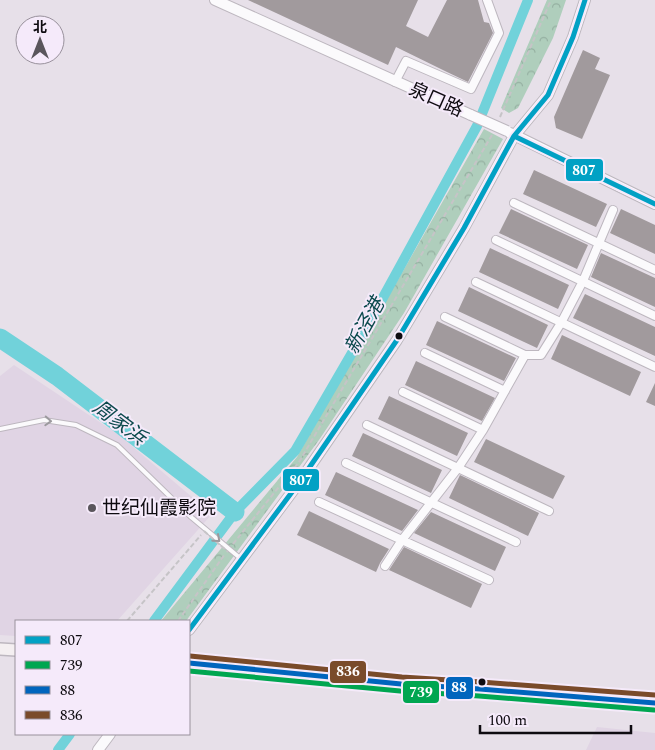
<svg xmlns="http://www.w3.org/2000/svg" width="655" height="750" viewBox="0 0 655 750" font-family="Spectral,'Noto Sans SC',serif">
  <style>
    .built { fill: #e0d4e4 }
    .park { fill: url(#park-crowns) }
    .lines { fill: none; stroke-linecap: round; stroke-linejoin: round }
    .canal { stroke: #71d2da; stroke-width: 10 }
    .river { stroke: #71d2da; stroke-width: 19 }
    .building { fill: #a19a9d }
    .service-casing { stroke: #bdb7bf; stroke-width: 6 }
    .minor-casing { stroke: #bdb7bf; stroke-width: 10 }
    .tertiary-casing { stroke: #bdb7bf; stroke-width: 12 }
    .secondary-casing { stroke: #bdb7bf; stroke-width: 14 }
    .path { stroke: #c6c4c7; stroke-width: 2; stroke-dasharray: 5 2.5; stroke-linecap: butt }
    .service { stroke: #fbfafc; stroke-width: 4 }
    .minor { stroke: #fbfafc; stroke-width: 8 }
    .tertiary { stroke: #fbfafc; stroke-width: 10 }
    .secondary { stroke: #f4eff1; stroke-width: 11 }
    .tertiary-bridge-casing { stroke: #bdb7bf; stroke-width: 12; stroke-linecap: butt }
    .path-bridge { stroke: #c6c4c7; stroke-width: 2; stroke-dasharray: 5 2.5; stroke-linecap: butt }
    .tertiary-bridge { stroke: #fbfafc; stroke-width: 10 }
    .bus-1-casing { stroke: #f5eafa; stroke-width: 9 }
    .bus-2-casing { stroke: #f5eafa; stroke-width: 9 }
    .bus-3-casing { stroke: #f5eafa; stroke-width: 9 }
    .bus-4-casing { stroke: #f5eafa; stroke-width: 9 }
    .bus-1 { stroke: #01a1c4; stroke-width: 5 }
    .bus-2 { stroke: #00a651; stroke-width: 5 }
    .bus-3 { stroke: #0065bd; stroke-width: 5 }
    .bus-4 { stroke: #7a4b2a; stroke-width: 5 }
    .oneway { stroke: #9c9a9e }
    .bus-dot { fill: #0e0b10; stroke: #f5eafa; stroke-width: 2 }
    .poi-dot { fill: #5a565c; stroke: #f5eafa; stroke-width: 2 }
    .labels { text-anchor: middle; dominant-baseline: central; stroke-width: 4; stroke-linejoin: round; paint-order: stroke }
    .street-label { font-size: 19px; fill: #0e0b10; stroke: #f5eafa }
    .poi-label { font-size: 19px; fill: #0e0b10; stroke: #f5eafa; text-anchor: start }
    .water-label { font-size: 20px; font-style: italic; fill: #0b494c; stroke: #f5eafa }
    .line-badge { stroke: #f5eafa; stroke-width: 2 }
    .badge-label { font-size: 14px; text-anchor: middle; font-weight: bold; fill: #fff }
  </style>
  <defs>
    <pattern id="park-crowns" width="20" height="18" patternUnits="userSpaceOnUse" patternTransform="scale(1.25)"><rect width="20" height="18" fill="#afcebc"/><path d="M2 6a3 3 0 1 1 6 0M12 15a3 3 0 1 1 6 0" fill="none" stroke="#95b0a1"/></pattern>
  </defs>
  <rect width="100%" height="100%" fill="#e7e0e9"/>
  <path class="built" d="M 14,365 L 119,435 L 212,514 L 117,621 L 16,621 L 16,636 L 0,635 L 0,376 Z
    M 597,727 L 655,733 L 655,750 L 586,750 Z"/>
  <path class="park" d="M 547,0 L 566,0 L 553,38 L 518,108 L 509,113 L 501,108 Z
    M 484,129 L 503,139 L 404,313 L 319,440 L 186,621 L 161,621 L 297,457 Z"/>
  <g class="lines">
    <path class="canal" d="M 154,621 L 235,512 L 295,451 L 363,334 L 477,126 L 528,0
      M 58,750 L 70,734"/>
    <path class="river" d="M 0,338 L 57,376 L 235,512"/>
  </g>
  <path class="building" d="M 248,0 L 418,0 L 406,26 L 428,37 L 447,0 L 478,0 L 484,22 L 489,23 L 493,33 L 468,82 L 447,72 L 396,47 L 388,65 Z
    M 583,50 L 600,58 L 595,69 L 610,75 L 582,139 L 556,128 L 554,117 Z
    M 534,170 L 607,204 L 596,227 L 523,194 Z
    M 511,209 L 588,245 L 577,269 L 499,233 Z
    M 621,209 L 655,225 L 655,254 L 610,233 Z
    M 490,248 L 569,285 L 558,309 L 479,272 Z
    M 601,253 L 655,278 L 655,307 L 591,277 Z
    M 469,287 L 548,325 L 537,348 L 458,311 Z
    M 585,294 L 655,327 L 655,356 L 573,318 Z
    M 437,321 L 516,358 L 504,381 L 426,345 Z
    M 562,335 L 641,372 L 630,396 L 551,359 Z
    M 416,361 L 495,398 L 482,421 L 405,385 Z
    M 655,383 L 655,406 L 646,402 Z
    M 389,396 L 468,433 L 457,456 L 378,419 Z
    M 363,433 L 442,470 L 431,493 L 352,456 Z
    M 486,439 L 565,476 L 553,499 L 474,462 Z
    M 336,472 L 418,510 L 402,531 L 325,495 Z
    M 460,475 L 539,513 L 528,536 L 449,498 Z
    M 309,511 L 389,549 L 380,563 L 376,572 L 297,535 Z
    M 431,512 L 506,547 L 495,571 L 414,533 Z
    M 404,547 L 482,584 L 471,608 L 389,570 Z"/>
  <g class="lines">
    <g class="service-casing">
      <path id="service" d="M 0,429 L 44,420 L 76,425 L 117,445 L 191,517 L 240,558"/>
    </g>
    <g class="minor-casing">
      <path id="minor" d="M 395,82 L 406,61 L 471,89 L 499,33 L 487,0
        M 514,203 L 655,270
        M 496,240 L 655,316
        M 476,282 L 655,367
        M 445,317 L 525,355
        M 425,353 L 505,391
        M 403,392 L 483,430
        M 367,425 L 549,511
        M 346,463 L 516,542
        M 319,502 L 489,580
        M 385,566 L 402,540 L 458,468 L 483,430 L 525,355 L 541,355 L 561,323 L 583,281 L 613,210"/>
    </g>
    <g class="tertiary-casing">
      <path id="tertiary" d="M 215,0 L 471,115
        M 510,133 L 655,204
        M 189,630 L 298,484 L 397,340 L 464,228 L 514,136 L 548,95 L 573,37 L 585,0
        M 98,750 L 110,734"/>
    </g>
    <g class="secondary-casing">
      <path id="secondary" d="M 0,649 L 16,650
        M 189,663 L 401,684 L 480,689 L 655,703"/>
    </g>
    <path class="path" d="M 500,117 L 551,0
      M 233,544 L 299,462 L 492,135
      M 127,621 L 201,535
      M 178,621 L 225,554"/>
    <use href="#service" class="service"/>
    <use href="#minor" class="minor"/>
    <use href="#tertiary" class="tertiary"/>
    <use href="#secondary" class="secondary"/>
    <g class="tertiary-bridge-casing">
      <path id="tertiary-bridge" d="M 471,115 L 507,131"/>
    </g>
    <path class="path-bridge" d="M 204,531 L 228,552"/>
    <use href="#tertiary-bridge" class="tertiary-bridge"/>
    <g class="bus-1-casing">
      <path id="bus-1" d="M 514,136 L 655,204
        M 189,630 L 298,484 L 397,340 L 464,228 L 514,136 L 548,95 L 573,37 L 585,0"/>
    </g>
    <g class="bus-2-casing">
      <path id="bus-2" d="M 189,671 L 400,691 L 479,696 L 654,710"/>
    </g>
    <g class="bus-3-casing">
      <path id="bus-3" d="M 189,663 L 401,684 L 480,689 L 655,703"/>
    </g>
    <g class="bus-4-casing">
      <path id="bus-4" d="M 190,656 L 402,677 L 481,682 L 655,695"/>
    </g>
    <use href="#bus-1" class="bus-1"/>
    <use href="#bus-2" class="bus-2"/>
    <use href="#bus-3" class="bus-3"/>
    <use href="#bus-4" class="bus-4"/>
  </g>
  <defs><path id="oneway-chevron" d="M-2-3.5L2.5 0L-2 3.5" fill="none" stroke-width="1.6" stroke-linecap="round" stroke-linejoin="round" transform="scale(1.25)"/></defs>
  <g class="oneway">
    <use href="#oneway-chevron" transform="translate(48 421) rotate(3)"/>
    <use href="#oneway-chevron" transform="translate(217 539) rotate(41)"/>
  </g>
  <g class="bus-dot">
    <circle cx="399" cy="336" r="4.5"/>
    <circle cx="482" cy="682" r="4.5"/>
  </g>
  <circle class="poi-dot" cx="92" cy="508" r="5"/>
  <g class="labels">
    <g class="street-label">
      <text transform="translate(436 100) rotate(24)">泉口路</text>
    </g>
    <g class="poi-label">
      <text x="102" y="508">世纪仙霞影院</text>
    </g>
    <g class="water-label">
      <text transform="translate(365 326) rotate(-61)">新泾港</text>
      <text transform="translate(119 423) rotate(37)">周家浜</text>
    </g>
  </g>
  <g class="line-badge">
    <rect x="565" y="158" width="39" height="24" rx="5" fill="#01a1c4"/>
    <rect x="282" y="468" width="38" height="24" rx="5" fill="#01a1c4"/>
    <rect x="329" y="660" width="38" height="24" rx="5" fill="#7a4b2a"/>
    <rect x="445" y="676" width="29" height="24" rx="5" fill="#0065bd"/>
    <rect x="402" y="680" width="38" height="24" rx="5" fill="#00a651"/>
  </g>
  <g class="badge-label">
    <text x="584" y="175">807</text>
    <text x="301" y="485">807</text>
    <text x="348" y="676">836</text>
    <text x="459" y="692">88</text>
    <text x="421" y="697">739</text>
  </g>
  <rect x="15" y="620" width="175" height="115" fill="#f5eafa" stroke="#99919c"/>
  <rect x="25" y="636" width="25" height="8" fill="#01a1c4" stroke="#99919c"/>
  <text x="60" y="645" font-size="15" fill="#0e0b10">807</text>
  <rect x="25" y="661" width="25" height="8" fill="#00a651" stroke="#99919c"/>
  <text x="60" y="670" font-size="15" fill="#0e0b10">739</text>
  <rect x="25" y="686" width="25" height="8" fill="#0065bd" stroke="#99919c"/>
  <text x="60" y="695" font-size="15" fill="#0e0b10">88</text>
  <rect x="25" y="711" width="25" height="8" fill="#7a4b2a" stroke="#99919c"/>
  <text x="60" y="720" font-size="15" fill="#0e0b10">836</text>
  <g transform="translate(40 40)"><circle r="24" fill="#f5eafa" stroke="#99919c"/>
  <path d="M0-4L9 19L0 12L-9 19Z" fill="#5a565c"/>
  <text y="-8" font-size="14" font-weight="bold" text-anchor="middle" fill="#0e0b10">北</text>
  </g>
  <path d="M480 725v8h151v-8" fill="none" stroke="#0e0b10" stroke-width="2.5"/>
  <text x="488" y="725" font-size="15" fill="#0e0b10" stroke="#f5eafa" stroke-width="4" paint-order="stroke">100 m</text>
</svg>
